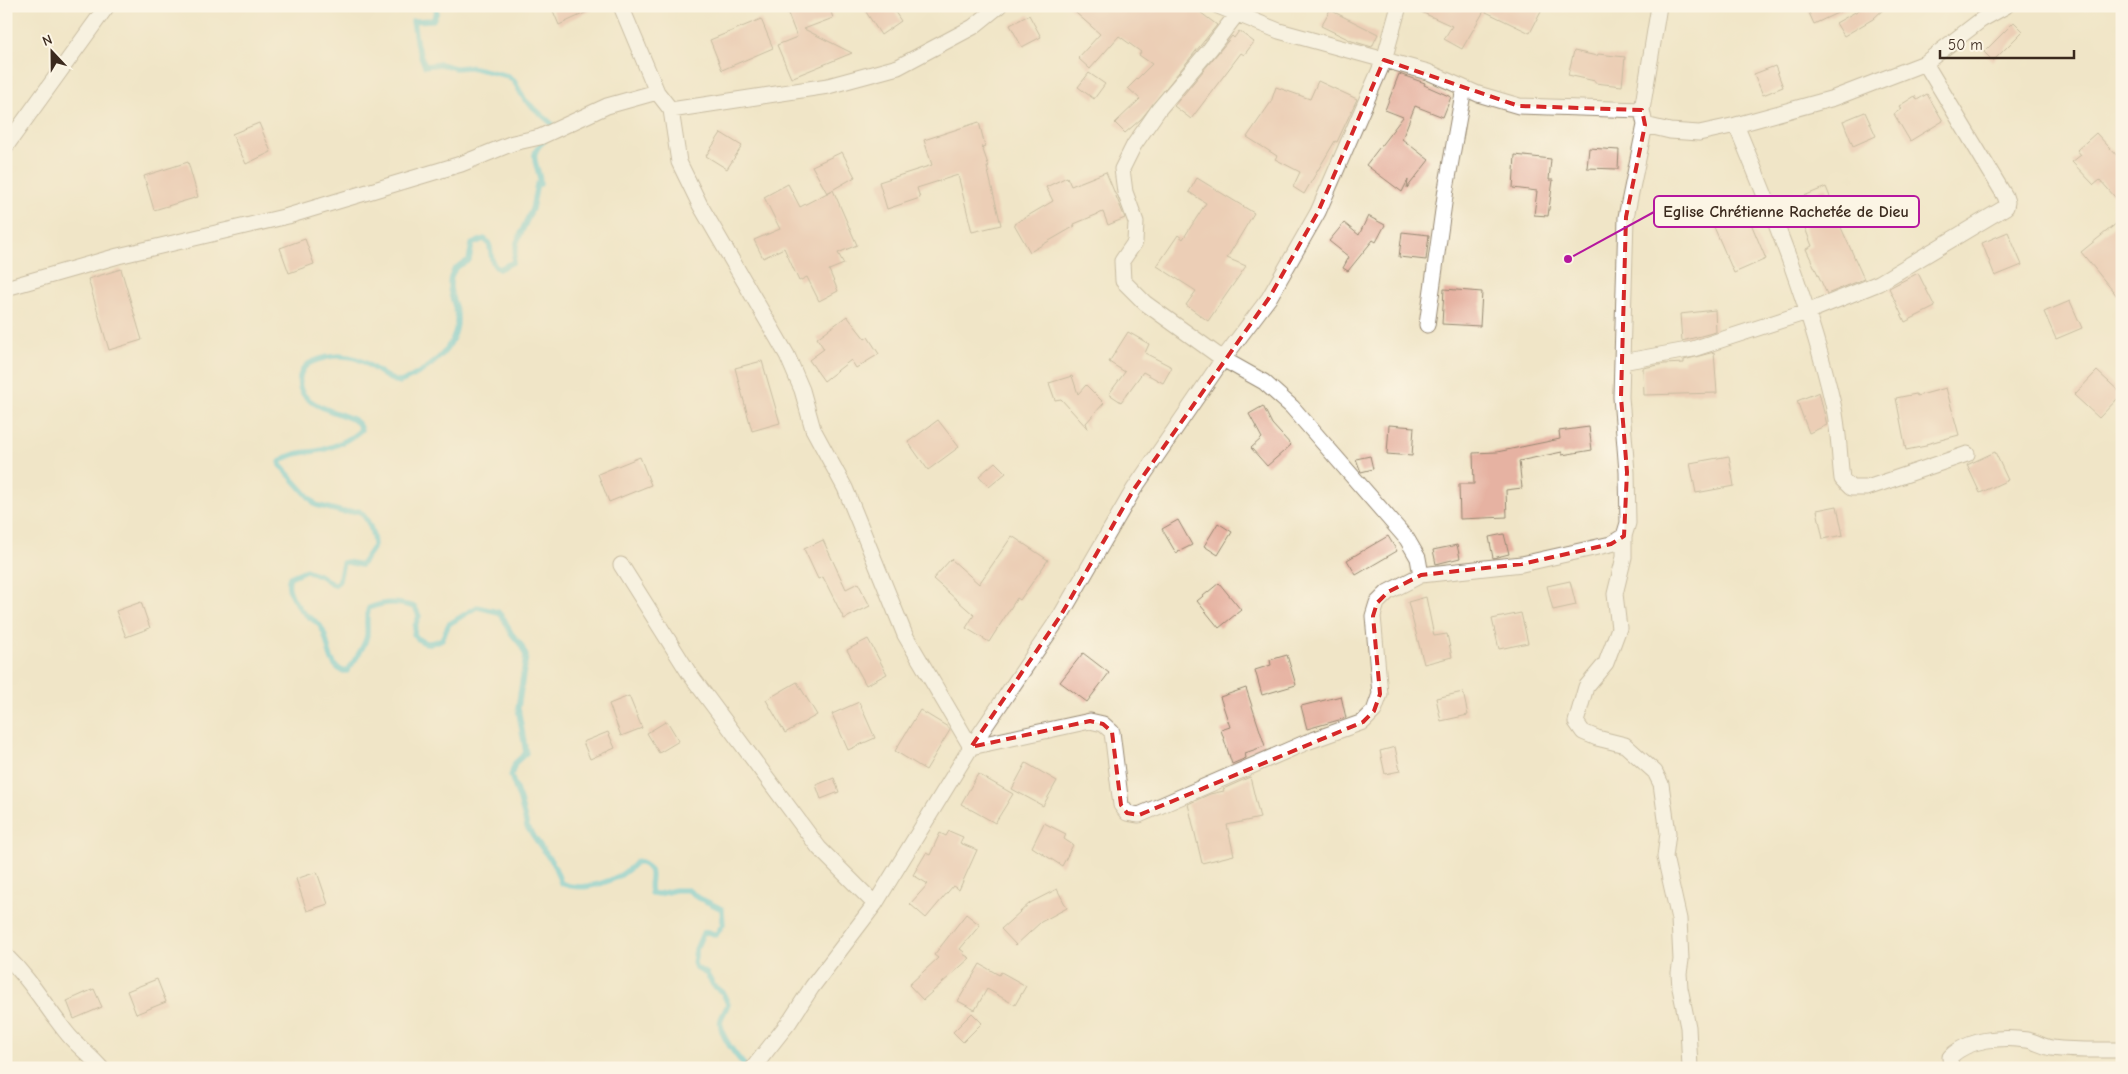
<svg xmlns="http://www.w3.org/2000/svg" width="2128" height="1074" viewBox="0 0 2128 1074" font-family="'Comic Neue',sans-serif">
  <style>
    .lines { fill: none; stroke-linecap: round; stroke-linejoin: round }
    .stream { stroke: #5dc8d7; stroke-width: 5.5 }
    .building { fill: #e6b2a2 }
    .street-casing { stroke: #968872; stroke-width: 17 }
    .street { stroke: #fff; stroke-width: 15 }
    .marked { fill: none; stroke: #d62828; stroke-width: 4; stroke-dasharray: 10 6; stroke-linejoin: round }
    .leader { fill: none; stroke: #b5179e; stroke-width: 2 }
    .callout-dot { fill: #b5179e; stroke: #fcf5e5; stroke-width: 2 }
    .callout { fill: #fcf5e5; stroke: #b5179e; stroke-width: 2 }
    .callout-label { font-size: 16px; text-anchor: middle; font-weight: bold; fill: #3b2a1e }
  </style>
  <rect width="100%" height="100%" fill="#fcf5e5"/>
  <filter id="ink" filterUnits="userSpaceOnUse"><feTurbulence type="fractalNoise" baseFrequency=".02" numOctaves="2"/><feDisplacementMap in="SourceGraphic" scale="10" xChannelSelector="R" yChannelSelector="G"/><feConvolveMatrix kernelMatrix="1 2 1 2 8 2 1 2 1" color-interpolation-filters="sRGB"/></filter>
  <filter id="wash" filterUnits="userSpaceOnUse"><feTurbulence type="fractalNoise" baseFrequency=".0096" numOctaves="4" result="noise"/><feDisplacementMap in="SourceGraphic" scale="20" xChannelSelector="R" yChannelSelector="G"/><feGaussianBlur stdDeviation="1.12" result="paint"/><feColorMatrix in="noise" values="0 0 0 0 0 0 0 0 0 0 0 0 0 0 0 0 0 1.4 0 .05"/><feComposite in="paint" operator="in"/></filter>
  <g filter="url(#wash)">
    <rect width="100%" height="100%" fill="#f0e5c7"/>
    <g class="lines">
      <path class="stream" d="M 435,6 L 437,12 L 433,20 L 413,21 L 417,46 L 425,66 L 440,64 L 455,68 L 470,67 L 508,76 L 514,81 L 525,100 L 552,124 L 553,131
        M 544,141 C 525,157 541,167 540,184 L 537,184 L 532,209 L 517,242 L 513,262 L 499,269 C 486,262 496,246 484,239 L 472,244 L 469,260 C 462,265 456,265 452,274 C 446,290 455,301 457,315 C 460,348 426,372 400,382 C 389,381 380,372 370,366 C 353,353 331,354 312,362 C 302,366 298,376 300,387 C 303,405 340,413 354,420 L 358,423 L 361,430 C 351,439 338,445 325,449 C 310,454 293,450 280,462 L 281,466 L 316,505 L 343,512 L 359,511 C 369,519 374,534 374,546 L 361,565 L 347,562 L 343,563 L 339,581 L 334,585 L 321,576 L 306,570 L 290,577 C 284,590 299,610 309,617 C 313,620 318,622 321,627 C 330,640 326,664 343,671 L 347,671 C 354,661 365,647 367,635 C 368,626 365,617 369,608 C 386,601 397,602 415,607 L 419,616 L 415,626 L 414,634 C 421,645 431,645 442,639 L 449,624 L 477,607 L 498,612 L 504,619 L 511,633 L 521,645 L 526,656 L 518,708 L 526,753 L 515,763 L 511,776 L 520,800 L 527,827 L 554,865 L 561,883 C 584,893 621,881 637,861 C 660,871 647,876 651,893 L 659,894 L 675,890 L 688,890 L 699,898 L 722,909 L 723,924 L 716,935 L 709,932 L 703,933 L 696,949 L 694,963 L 696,968 L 707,974 L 713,985 L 723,993 L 728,1004 C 726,1009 723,1014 721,1019 C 717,1033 738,1058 747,1068"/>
    </g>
    <g id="blocks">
      <path class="building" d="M 551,6 L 600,6 L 559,25 Z
        M 785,6 L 829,6 L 833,18 L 804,29 L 852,53 L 791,78 L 777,45 L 797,37 Z
        M 874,6 L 891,6 L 901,21 L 881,35 L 866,12 Z
        M 1068,6 L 1192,6 L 1217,25 L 1141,119 L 1125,133 L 1115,123 L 1140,99 L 1128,88 L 1152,64 L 1139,55 L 1141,52 L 1119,36 L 1090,69 L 1078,58 L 1100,34 Z
        M 1408,6 L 1544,6 L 1530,33 L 1484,11 L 1462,49 L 1444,39 L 1452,26 Z
        M 1806,6 L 1852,6 L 1814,24 Z
        M 1866,6 L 1887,6 L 1873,19 L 1844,36 L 1836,23 Z
        M 1330,10 L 1378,34 L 1372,47 L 1352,41 L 1321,26 Z
        M 1029,15 L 1041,37 L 1022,47 L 1010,25 Z
        M 761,19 L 773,48 L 722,70 L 710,40 Z
        M 2014,22 L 2023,31 L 1993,61 L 1984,52 Z
        M 1239,31 L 1254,42 L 1244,55 L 1241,53 L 1191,119 L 1174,106 L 1232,36 L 1234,38 Z
        M 1574,51 L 1597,56 L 1598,54 L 1625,57 L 1622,86 L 1595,83 L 1595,81 L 1568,75 Z
        M 1775,66 L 1783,87 L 1763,95 L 1754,74 Z
        M 1089,73 L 1105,84 L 1094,99 L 1078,87 Z
        M 1399,74 L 1425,83 L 1424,85 L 1451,97 L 1443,117 L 1415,106 L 1402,139 L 1429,160 L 1407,188 L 1408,180 L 1402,192 L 1366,165 L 1403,117 L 1385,110 Z
        M 1318,81 L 1357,99 L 1337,142 L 1335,141 L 1304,194 L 1293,187 L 1300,172 L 1275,159 L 1277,156 L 1247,137 L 1271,102 L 1276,87 L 1310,99 Z
        M 1927,94 L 1943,121 L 1910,141 L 1894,114 L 1901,109 L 1899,106 L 1915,96 L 1917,100 Z
        M 1865,112 L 1876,136 L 1853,146 L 1843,121 Z
        M 979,122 L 985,146 L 982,147 L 989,167 L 987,167 L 1001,225 L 972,232 L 958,175 L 917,188 L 920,198 L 887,209 L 879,182 L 932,165 L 924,140 Z
        M 259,123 L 271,152 L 246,164 L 232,134 Z
        M 721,133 L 742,146 L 727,169 L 706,156 Z
        M 2096,133 L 2122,161 L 2122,205 L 2100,180 L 2094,185 L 2072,162 L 2081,155 L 2077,150 Z
        M 1589,148 L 1619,150 L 1618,169 L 1587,168 Z
        M 842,152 L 855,177 L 827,193 L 812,166 Z
        M 1515,155 L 1551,159 L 1549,180 L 1553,180 L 1548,216 L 1534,215 L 1537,191 L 1513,188 Z
        M 188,162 L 198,197 L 154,210 L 144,176 Z
        M 1106,172 L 1125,218 L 1108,225 L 1103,212 L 1074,224 L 1075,226 L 1030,252 L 1014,224 L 1053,201 L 1046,187 L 1067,177 L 1071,186 Z
        M 1197,178 L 1254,213 L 1227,258 L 1246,266 L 1208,321 L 1186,305 L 1196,291 L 1157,266 L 1178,235 L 1183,239 L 1206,203 L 1189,192 Z
        M 788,184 L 800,207 L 833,190 L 857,245 L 838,253 L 844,264 L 829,270 L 838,291 L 819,301 L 807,277 L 799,281 L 784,248 L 763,258 L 754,240 L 780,229 L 764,197 Z
        M 1826,187 L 1837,214 L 1835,214 L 1864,279 L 1827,294 L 1806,249 L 1812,246 L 1794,200 Z
        M 1726,214 L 1730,222 L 1747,214 L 1766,259 L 1734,273 L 1711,220 Z
        M 1368,216 L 1385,225 L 1376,242 L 1373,240 L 1348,271 L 1343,268 L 1349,257 L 1329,241 L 1344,223 L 1359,235 Z
        M 2122,219 L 2122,302 L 2081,252 Z
        M 1402,232 L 1429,235 L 1426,260 L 1399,257 Z
        M 2008,232 L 2022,265 L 1995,276 L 1982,243 Z
        M 305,239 L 314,264 L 289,273 L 280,248 Z
        M 121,269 L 142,340 L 109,350 L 88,279 Z
        M 1918,273 L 1935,307 L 1905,322 L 1889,288 Z
        M 1444,289 L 1482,292 L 1480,326 L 1442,324 Z
        M 2070,301 L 2082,328 L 2056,339 L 2044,312 Z
        M 1715,310 L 1716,332 L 1682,341 L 1680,314 Z
        M 847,316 L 865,339 L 868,337 L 879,354 L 856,368 L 851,360 L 824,381 L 809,360 L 824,349 L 817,338 Z
        M 1128,332 L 1149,344 L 1145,353 L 1172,367 L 1163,383 L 1143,372 L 1121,402 L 1109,394 L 1125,372 L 1109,362 Z
        M 1714,352 L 1717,393 L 1644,395 L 1643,368 L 1664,364 L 1684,363 L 1684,360 Z
        M 762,361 L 780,423 L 752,431 L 735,368 Z
        M 2097,371 L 2122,394 L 2099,418 L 2074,395 Z
        M 1072,376 L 1078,394 L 1086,385 L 1104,403 L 1086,423 L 1088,429 L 1061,399 L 1055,400 L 1049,383 Z
        M 1946,388 L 1959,435 L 1926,444 L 1926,446 L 1906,450 L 1896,398 L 1916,394 L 1917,396 Z
        M 1819,392 L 1827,425 L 1809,433 L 1797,401 Z
        M 1263,406 L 1272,424 L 1291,445 L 1267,466 L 1251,448 L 1262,438 L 1249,414 Z
        M 938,420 L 959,447 L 928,470 L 908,442 Z
        M 1389,425 L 1414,427 L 1412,456 L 1387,454 Z
        M 1589,427 L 1592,450 L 1562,455 L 1562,452 L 1519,461 L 1522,488 L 1506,490 L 1507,517 L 1460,519 L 1459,484 L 1474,484 L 1473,453 L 1497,452 L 1560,439 L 1559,431 Z
        M 1995,452 L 2008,480 L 1980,493 L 1967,465 Z
        M 1370,456 L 1373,469 L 1361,472 L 1356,459 Z
        M 1729,456 L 1734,486 L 1696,493 L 1690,463 Z
        M 640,457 L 651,485 L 609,502 L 598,474 Z
        M 995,462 L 1006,473 L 989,487 L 979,476 Z
        M 1837,506 L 1843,535 L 1823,539 L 1817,510 Z
        M 1178,520 L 1192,545 L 1176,553 L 1162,529 Z
        M 1218,523 L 1232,532 L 1218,555 L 1204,546 Z
        M 1504,534 L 1509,554 L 1493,558 L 1489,537 Z
        M 1012,536 L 1048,560 L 1020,600 L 1017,598 L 989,642 L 966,628 L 974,615 L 933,579 L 951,559 L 979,584 Z
        M 1388,536 L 1397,551 L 1356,575 L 1347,560 Z
        M 823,540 L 846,589 L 858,583 L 870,606 L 844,619 L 823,577 L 818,579 L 804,549 Z
        M 1457,545 L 1460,558 L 1436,564 L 1433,550 Z
        M 1570,581 L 1576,605 L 1553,610 L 1547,586 Z
        M 1219,583 L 1241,610 L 1219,628 L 1197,601 Z
        M 1426,597 L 1434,636 L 1447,634 L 1452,657 L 1424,664 L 1408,602 Z
        M 141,602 L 150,628 L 126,637 L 116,611 Z
        M 1521,613 L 1528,643 L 1499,649 L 1492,619 Z
        M 868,639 L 887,674 L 866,685 L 847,650 Z
        M 1083,653 L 1109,673 L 1087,702 L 1060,682 Z
        M 1287,655 L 1296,685 L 1262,695 L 1255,670 L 1271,665 L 1270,660 Z
        M 797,682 L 817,715 L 785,733 L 766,700 Z
        M 1246,688 L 1265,746 L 1245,753 L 1246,758 L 1232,764 L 1221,730 L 1230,727 L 1220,697 Z
        M 1463,692 L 1468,715 L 1441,721 L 1436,698 Z
        M 629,696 L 642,728 L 621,736 L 609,704 Z
        M 1341,696 L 1346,718 L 1307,729 L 1301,706 Z
        M 859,702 L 875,738 L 848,750 L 832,714 Z
        M 920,710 L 948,727 L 950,730 L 926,770 L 895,751 Z
        M 667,721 L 679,741 L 659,753 L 647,733 Z
        M 608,732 L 615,748 L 590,759 L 583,742 Z
        M 1395,747 L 1400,771 L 1385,774 L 1380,751 Z
        M 1026,763 L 1057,781 L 1043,806 L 1012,789 Z
        M 978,774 L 1013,794 L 995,823 L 961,804 Z
        M 1250,777 L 1260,818 L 1227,825 L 1234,855 L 1202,863 L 1188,804 L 1210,794 L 1224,791 L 1223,789 Z
        M 834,778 L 839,792 L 821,799 L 816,785 Z
        M 1044,823 L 1066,834 L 1064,839 L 1073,845 L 1062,866 L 1032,847 Z
        M 949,831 L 963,837 L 960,843 L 977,850 L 959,890 L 953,886 L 926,918 L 910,904 L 928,884 L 913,875 L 926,853 L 930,855 L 940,833 L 946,836 Z
        M 317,872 L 328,904 L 307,911 L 296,879 Z
        M 1057,889 L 1067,908 L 1041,922 L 1016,945 L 1001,929 L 1030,903 Z
        M 966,914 L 980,925 L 960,949 L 964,952 L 963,954 L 970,958 L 923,1000 L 909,985 L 938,958 L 934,955 Z
        M 980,964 L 999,975 L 1001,972 L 1026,986 L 1015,1005 L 987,989 L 975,1010 L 958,1001 Z
        M 157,979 L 166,1002 L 136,1014 L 127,991 Z
        M 94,989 L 102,1007 L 74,1019 L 67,1001 Z
        M 972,1013 L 982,1023 L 963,1042 L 953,1032 Z"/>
    </g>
  </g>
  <g filter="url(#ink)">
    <use href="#blocks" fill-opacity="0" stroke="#968872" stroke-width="1"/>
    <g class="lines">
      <g class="street-casing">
        <path id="street" d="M 621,6 L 657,92 L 671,110 L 679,162 L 700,205 L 787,355 L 802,390 L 813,429 L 845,488 L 905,635 L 971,747 L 1061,615 L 1134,489 L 1223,359 L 1269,298 L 1318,212 L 1384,60 L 1399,6
          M 1218,6 L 1279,31 L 1428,72 L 1478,94 L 1519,106 L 1642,110
          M 1236,15 L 1210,49 L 1159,109 L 1134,145 L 1122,169 L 1125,192 L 1136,222 L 1135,242 L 1122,261 L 1123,281 L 1145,303 L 1223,359 L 1264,382 L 1292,407 L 1407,539 L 1418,558 L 1421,575 L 1522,564 L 1611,544 L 1624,536 L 1628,523 L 1627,472 L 1621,397 L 1626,217 L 1645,125 L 1642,110 L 1659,6
          M 671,110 L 828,86 L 898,67 L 973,27 L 999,6
          M 1645,125 L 1670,131 L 1699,133 L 1736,125 L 1834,98 L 1925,63 L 1981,20 L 2006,6
          M 1736,125 C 1774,216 1811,308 1833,404 C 1839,428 1839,455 1842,479 L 1851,488 L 1867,488 L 1967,454
          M 6,146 L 107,6
          M 6,288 L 118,256 L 288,216 L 461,164 L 513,143 L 540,137 L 607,106 L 657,92
          M 1427,325 L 1446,189 L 1464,88
          M 1622,362 L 1693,349 L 1807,312 L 1879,283 L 2006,207 L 2007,202 L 2005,196 L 1925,63
          M 1624,536 L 1624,557 L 1615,594 L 1619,628 L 1606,663 L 1586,687 L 1576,722 L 1583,732 L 1597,738 L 1625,745 L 1655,772 L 1661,784 L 1668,833 L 1665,857 L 1679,919 L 1681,960 L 1679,973 L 1680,988 L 1688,1027 L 1690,1068
          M 621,565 L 689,673 L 819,848 L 875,904 L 971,747 L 1090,721 L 1103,724 L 1112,732 L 1121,805 L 1127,813 L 1139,815 L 1307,742 L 1363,722 L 1374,711 L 1380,694 L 1373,616 L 1377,603 L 1388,592 L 1421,575
          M 6,956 C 31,980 45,1006 66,1032 C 75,1044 90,1055 101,1068
          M 753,1068 L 790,1021 L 812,987 L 875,904
          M 1951,1068 L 1950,1057 C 1968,1039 2002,1036 2027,1040 C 2035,1041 2043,1047 2052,1048 C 2075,1051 2099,1050 2122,1050"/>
      </g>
      <use href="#street" class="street"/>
    </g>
  </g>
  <path d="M0 0H2128V1074H0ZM 1384,60 L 1519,106 L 1642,110 L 1645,125 L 1626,217 L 1621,397 L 1627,472 L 1624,536 L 1611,544 L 1522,564 L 1421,575 L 1388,592 L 1377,603 L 1373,616 L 1380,694 L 1374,711 L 1363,722 L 1139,815 L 1127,813 L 1121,805 L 1112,732 L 1103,724 L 1090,721 L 971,747 L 1061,615 L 1134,489 L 1269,298 L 1318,212 Z" fill="#f0e5c7" fill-opacity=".55" fill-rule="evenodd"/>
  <path class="marked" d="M 1384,60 L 1519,106 L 1642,110 L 1645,125 L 1626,217 L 1621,397 L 1627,472 L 1624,536 L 1611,544 L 1522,564 L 1421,575 L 1388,592 L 1377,603 L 1373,616 L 1380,694 L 1374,711 L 1363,722 L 1139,815 L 1127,813 L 1121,805 L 1112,732 L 1103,724 L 1090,721 L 971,747 L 1061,615 L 1134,489 L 1269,298 L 1318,212 Z"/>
  <path class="leader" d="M1568 259L1654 212"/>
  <circle class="callout-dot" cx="1568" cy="259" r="5"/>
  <rect class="callout" x="1654" y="196" width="265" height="31" rx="5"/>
  <g class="callout-label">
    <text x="1786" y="217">Eglise Chrétienne Rachetée de Dieu</text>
  </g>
  <rect width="2128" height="1074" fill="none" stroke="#fcf5e5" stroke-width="25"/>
  <g transform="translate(52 52) rotate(338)" stroke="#fcf5e5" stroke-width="4" paint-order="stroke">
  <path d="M0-4L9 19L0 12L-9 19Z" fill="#3b2a1e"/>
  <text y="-8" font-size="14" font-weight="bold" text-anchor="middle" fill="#3b2a1e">N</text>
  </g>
  <path d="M1940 50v8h134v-8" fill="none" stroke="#3b2a1e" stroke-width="2.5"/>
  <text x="1948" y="50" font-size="15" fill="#3b2a1e" stroke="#fcf5e5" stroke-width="4" paint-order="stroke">50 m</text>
</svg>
